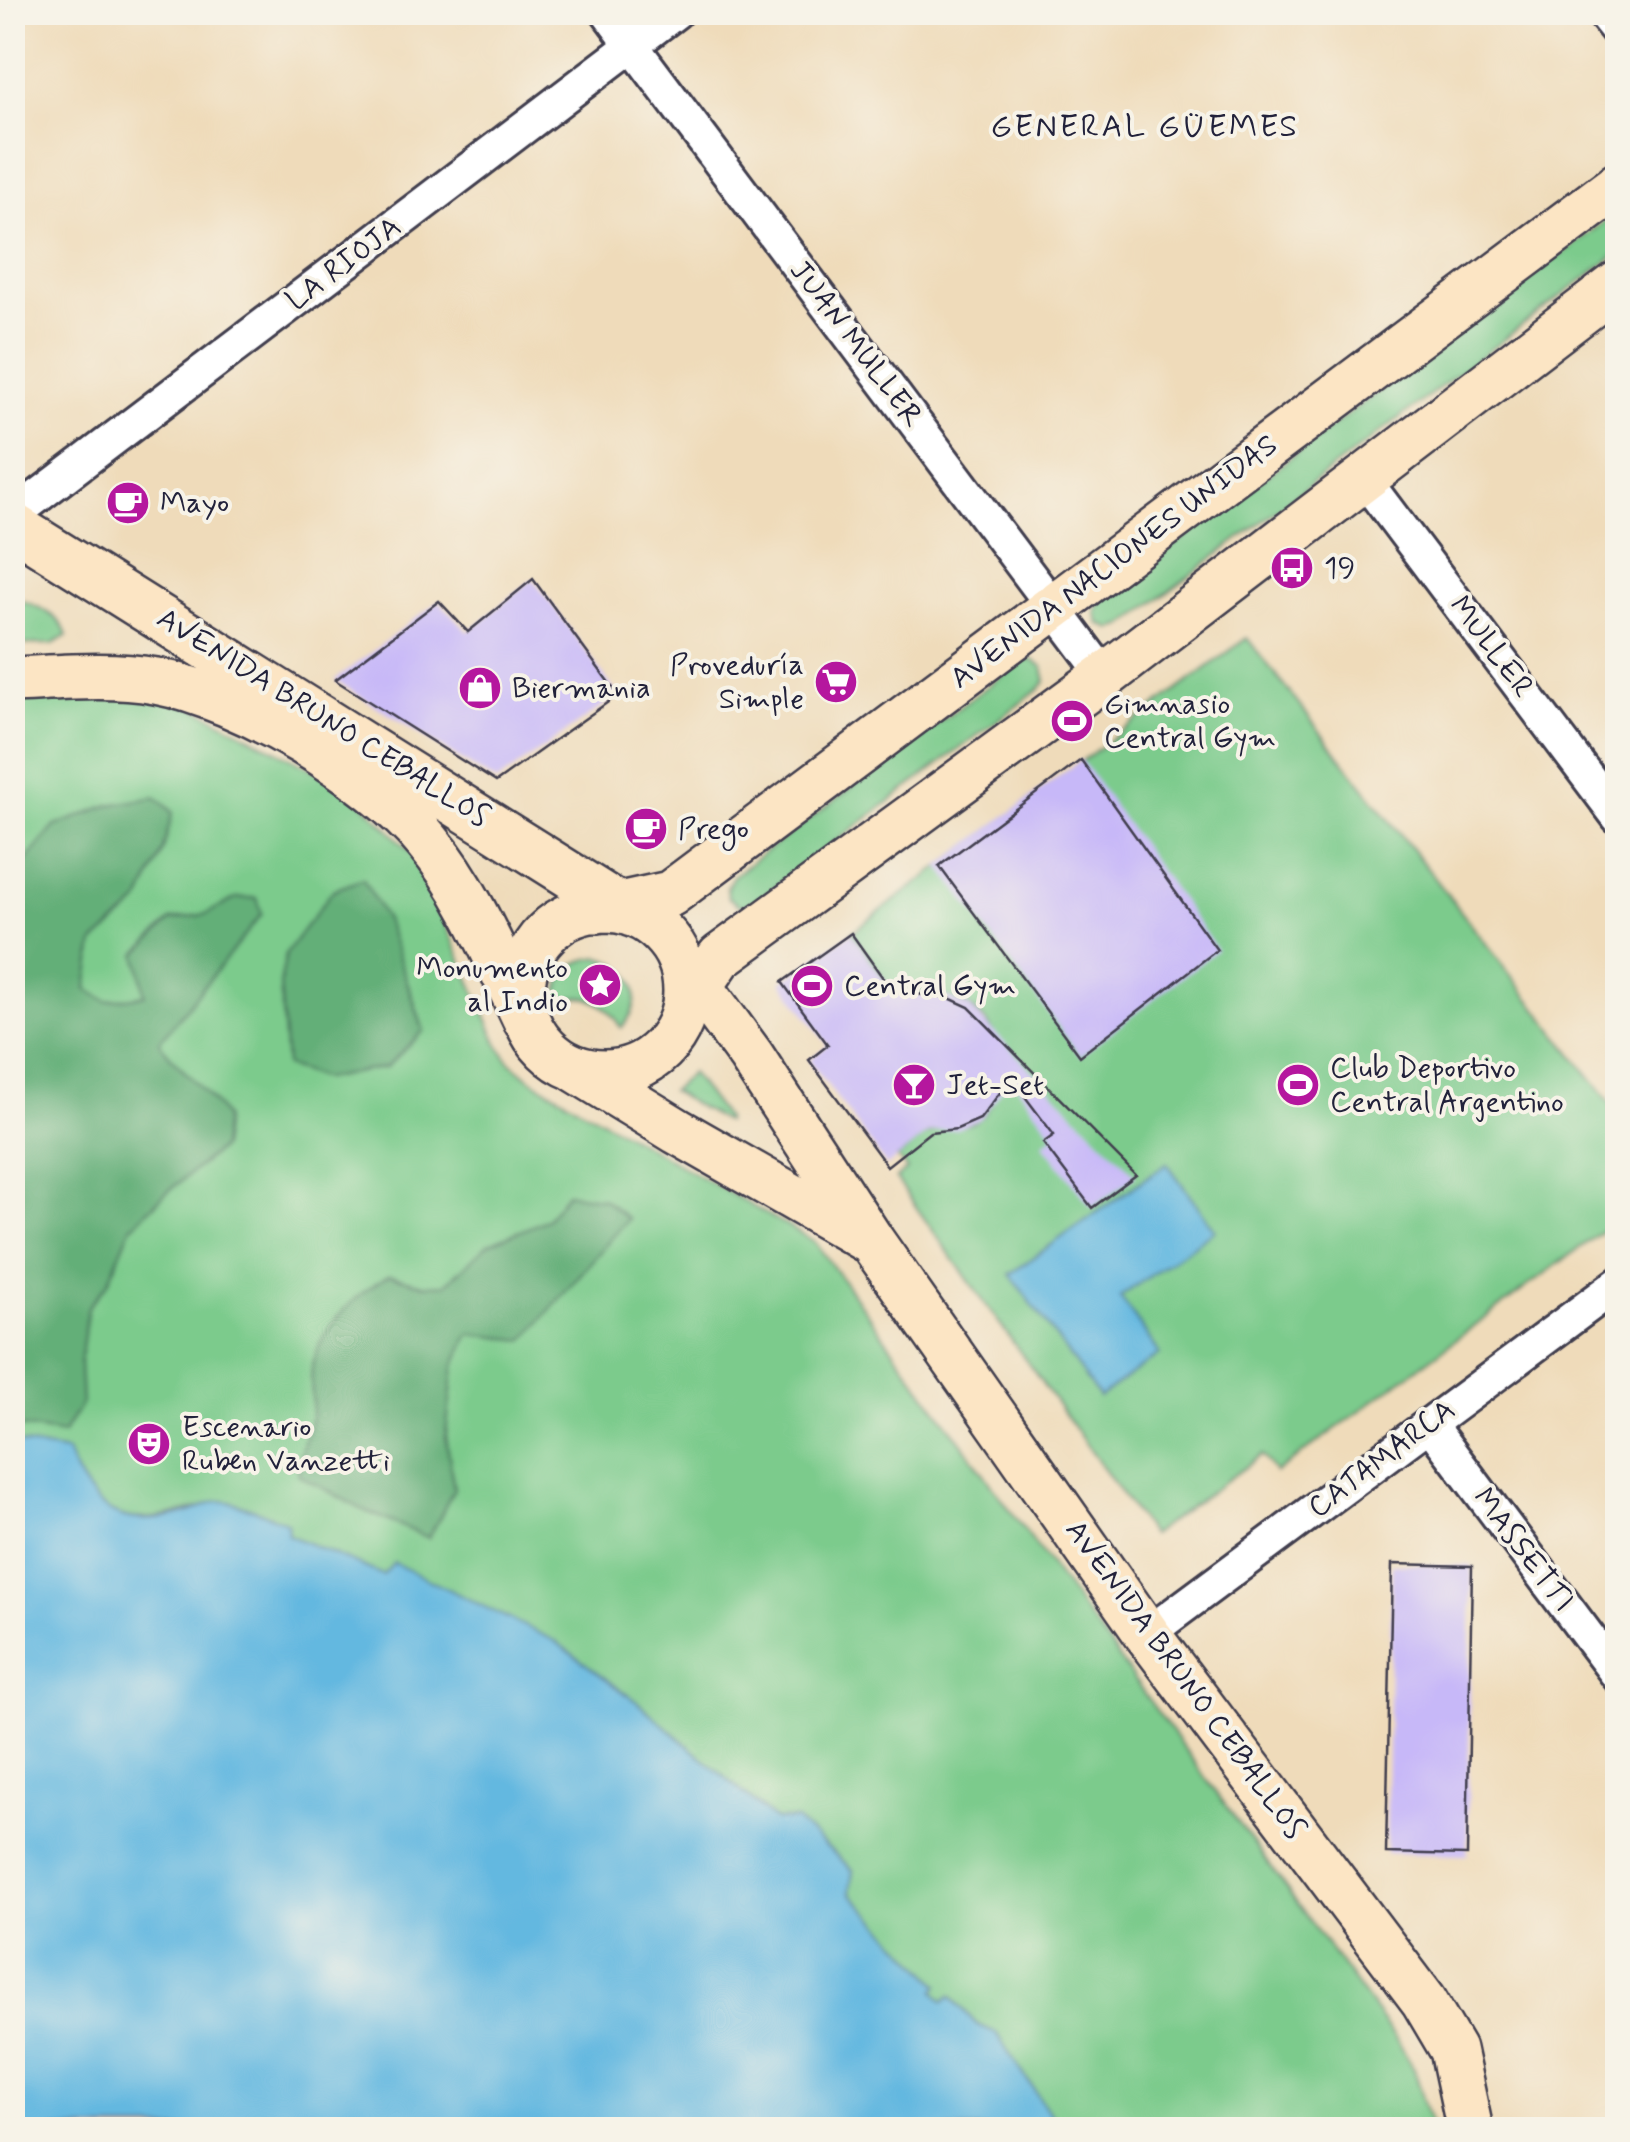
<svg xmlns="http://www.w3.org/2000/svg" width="1630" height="2142" viewBox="0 0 1630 2142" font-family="Mynerve,sans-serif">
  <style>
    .green { fill: #7bcb8c; stroke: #4e7664; stroke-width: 2.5 }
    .forest { fill: #64af78; stroke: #43685a; stroke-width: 2.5 }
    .water { fill: #63b8e0; stroke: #426d8e; stroke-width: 2.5 }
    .building { fill: #c7b8f8 }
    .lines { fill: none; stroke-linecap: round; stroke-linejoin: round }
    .minor-casing { stroke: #413e4e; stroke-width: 38 }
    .secondary-casing { stroke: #413e4e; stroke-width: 50 }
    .minor { stroke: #fff; stroke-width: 32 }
    .secondary { stroke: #fce5c4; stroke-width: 45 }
    .labels { text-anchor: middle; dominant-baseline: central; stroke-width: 8; stroke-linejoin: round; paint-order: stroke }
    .street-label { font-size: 30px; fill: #22223b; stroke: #f7f3e8 }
    .poi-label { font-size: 30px; fill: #22223b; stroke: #f7f3e8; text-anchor: start }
    .neighbourhood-label { font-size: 32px; letter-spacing: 2.5px; fill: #22223b; stroke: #f7f3e8 }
  </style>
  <rect width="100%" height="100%" fill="#f7f3e8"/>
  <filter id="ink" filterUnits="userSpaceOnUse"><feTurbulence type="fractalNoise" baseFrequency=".01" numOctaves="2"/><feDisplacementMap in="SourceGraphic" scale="20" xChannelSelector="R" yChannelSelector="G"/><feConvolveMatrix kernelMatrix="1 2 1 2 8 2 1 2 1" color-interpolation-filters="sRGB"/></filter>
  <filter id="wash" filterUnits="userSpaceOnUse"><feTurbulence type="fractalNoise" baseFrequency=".0048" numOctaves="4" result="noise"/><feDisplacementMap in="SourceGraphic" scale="40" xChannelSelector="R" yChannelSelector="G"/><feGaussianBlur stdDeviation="2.25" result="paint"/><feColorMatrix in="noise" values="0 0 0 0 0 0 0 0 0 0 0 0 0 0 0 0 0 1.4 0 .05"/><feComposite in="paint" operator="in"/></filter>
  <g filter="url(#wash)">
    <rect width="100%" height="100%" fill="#efdbba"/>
    <path class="green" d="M 1617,212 L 1617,254 L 1123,626 L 1112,629 L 1100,624 L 1096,612 L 1101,600 Z
      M 13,599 C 32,602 62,616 67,636 L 53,644 L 13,645 Z
      M 1247,638 L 1617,1111 L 1617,1220 L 1276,1473 L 1262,1455 L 1151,1535 L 896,1179 L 907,1170 L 897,1158 C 907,1150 917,1140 928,1134 C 946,1123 970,1132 985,1113 C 996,1099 997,1087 998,1069 C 998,1062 1000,1053 998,1046 C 989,1003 932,986 896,997 L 851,933 Z
      M 1023,660 L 1032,660 L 1043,667 L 1046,681 L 1038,690 L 754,903 L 740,906 L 728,897 L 727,887 L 733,876 Z
      M 175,697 L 348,788 L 415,856 L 498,1043 L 508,1060 L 532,1080 L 815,1242 L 1398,2042 L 1414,2069 L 1433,2129 L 1064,2129 L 1054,2120 L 996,2033 L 976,2024 L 952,1996 L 944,2001 L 934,1991 L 939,1985 L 849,1892 L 853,1870 L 796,1820 L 775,1820 L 636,1701 L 384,1576 L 288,1535 L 221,1501 C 147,1524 99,1538 67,1452 L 13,1442 L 13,700 Z
      M 600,957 C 636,965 648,1001 621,1028 C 606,1002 588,992 558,1000 C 559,973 574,959 600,957 Z
      M 691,1073 L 725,1118 L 725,1122 L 671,1091 Z"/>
    <path class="forest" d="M 156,797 L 173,812 L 163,849 L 140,902 L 94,943 L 87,989 L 107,1001 L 145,995 L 137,954 L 171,920 L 206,914 L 236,898 L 257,898 L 262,914 L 159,1042 C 179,1070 207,1089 225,1118 L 221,1148 L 165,1194 L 132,1226 L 108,1283 L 88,1307 L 80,1362 L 82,1403 L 63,1434 L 13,1426 L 13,876 L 55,826 L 109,805 Z
      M 363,879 L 386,920 L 424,1031 L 386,1067 L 324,1079 L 286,1066 L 280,984 L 286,953 L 333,890 Z
      M 567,1193 L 604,1199 L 628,1219 L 524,1340 L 469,1334 L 454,1366 L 446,1435 L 454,1489 L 429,1538 L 363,1510 L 299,1475 C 296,1454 309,1435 312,1414 C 314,1397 308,1376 314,1360 C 326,1322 356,1293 390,1275 L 425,1285 L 446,1284 L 487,1245 L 546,1220 Z"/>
    <path class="water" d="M 1167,1163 L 1215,1230 L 1120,1297 L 1160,1354 L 1099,1397 L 1010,1274 Z
      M 12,1442 L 67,1452 C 90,1513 125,1532 190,1512 C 199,1509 210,1501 220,1501 C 235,1500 271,1517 287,1522 L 288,1535 L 383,1575 L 394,1563 L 555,1641 L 636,1701 L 775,1820 L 796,1820 L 853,1870 L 850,1892 L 939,1985 L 935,1991 L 944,2001 L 951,1996 L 976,2024 L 996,2033 L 1054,2120 L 1064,2129 L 13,2129 Z"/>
    <g id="blocks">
      <path class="building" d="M 533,579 L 618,695 L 496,782 L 335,680 L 439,601 L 468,632 Z
        M 1081,760 L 1217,950 L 1080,1056 L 939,866 Z
        M 851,933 L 893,992 L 947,997 L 969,1007 L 1136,1175 L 1092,1208 L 1043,1143 L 1054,1135 L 1011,1078 L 980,1119 L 957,1129 L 930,1132 L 887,1166 L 809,1060 L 828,1045 L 782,982 Z
        M 1392,1564 L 1472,1566 L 1467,1855 L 1386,1853 Z"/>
    </g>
  </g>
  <g filter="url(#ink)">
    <use href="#blocks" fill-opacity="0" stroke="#413e4e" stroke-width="2.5"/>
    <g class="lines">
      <g class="minor-casing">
        <path id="minor" d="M 607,12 L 1105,676
          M 1602,12 L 1618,32
          M 1364,479 L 1618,817
          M 12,516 L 676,12
          M 1429,1424 L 1618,1676
          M 1147,1634 L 1618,1284"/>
      </g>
      <g class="secondary-casing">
        <path id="secondary" d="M 12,525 L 632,914
          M 12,680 C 60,678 110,673 156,681 C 242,697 372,774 427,841 C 470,892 497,960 526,1020
          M522 991a82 82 0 1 1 164 0a82 82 0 1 1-164 0Z
          M 597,910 L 670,894 L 1618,185
          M 679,958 L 751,1056 L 872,1242 L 1147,1634 L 1424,2001 L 1453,2050 L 1470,2130
          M 685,1008 L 720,957 L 1105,676 L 1618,284
          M 576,1069 L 677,1131 L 866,1239"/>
      </g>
      <use href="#minor" class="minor"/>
      <use href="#secondary" class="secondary"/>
    </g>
  </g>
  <defs>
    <g id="cafe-disc" transform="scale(2.25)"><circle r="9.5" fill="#b5179e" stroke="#f7f3e8"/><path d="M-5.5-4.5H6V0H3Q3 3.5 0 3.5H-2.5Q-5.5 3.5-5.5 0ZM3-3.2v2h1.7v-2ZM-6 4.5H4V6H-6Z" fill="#fff"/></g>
    <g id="bus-disc" transform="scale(2.25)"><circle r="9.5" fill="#b5179e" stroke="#f7f3e8"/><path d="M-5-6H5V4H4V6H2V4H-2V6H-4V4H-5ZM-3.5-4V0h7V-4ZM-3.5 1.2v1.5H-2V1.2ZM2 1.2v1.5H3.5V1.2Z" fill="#fff"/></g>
    <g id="supermarket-disc" transform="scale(2.25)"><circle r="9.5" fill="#b5179e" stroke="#f7f3e8"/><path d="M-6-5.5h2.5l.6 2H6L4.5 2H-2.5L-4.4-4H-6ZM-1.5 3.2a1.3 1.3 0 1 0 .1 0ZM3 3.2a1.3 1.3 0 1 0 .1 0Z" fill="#fff"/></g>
    <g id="shop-disc" transform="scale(2.25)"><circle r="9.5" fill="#b5179e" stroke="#f7f3e8"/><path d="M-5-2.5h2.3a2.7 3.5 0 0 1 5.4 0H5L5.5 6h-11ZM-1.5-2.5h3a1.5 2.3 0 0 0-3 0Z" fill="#fff"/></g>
    <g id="stadium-disc" transform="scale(2.25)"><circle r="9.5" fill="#b5179e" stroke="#f7f3e8"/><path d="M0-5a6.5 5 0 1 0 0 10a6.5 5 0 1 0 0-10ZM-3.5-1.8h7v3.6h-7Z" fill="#fff"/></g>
    <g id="sight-disc" transform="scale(2.25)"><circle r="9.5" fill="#b5179e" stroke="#f7f3e8"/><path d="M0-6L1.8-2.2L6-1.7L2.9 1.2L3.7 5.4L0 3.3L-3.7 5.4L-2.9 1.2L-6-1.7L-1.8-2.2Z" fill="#fff"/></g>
    <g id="bar-disc" transform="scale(2.25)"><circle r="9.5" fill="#b5179e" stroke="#f7f3e8"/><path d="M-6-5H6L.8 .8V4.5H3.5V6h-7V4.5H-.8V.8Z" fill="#fff"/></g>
    <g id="theatre-disc" transform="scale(2.25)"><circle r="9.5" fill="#b5179e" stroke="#f7f3e8"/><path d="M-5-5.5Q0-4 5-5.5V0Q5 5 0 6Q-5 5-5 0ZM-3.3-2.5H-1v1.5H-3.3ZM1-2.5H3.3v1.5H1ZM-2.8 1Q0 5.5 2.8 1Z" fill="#fff"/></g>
  </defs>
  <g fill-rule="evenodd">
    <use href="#cafe-disc" x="128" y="503"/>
    <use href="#bus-disc" x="1292" y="568"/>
    <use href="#supermarket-disc" x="836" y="682"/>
    <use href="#shop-disc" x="480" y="688"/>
    <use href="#stadium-disc" x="1072" y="721"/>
    <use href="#cafe-disc" x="646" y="829"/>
    <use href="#sight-disc" x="600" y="985"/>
    <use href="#stadium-disc" x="812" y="986"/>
    <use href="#bar-disc" x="914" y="1085"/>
    <use href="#stadium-disc" x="1298" y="1085"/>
    <use href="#theatre-disc" x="149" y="1444"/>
  </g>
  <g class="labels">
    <g class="street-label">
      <text transform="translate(344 264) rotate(-37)">LA RIOJA</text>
      <text transform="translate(856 344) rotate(53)">JUAN MULLER</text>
      <text transform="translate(1114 562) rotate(-37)">AVENIDA NACIONES UNIDAS</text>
      <text transform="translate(1491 647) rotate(53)">MULLER</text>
      <text transform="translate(323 718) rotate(32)">AVENIDA BRUNO CEBALLOS</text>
      <text transform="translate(1382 1459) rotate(-37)">CATAMARCA</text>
      <text transform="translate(1523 1550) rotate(53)">MASSETTI</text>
      <text transform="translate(1185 1680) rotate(54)">AVENIDA BRUNO CEBALLOS</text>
    </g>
    <g class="poi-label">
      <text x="160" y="503">Mayo</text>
      <text x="1324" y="568">19</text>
      <text x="804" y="665" text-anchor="end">Proveduría<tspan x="804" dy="34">Simple</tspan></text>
      <text x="512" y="688">Biermania</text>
      <text x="1104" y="704">Gimnasio<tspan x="1104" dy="34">Central Gym</tspan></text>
      <text x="678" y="829">Prego</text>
      <text x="568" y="968" text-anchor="end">Monumento<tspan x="568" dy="34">al Indio</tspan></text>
      <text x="844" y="986">Central Gym</text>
      <text x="1330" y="1068">Club Deportivo<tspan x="1330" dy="34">Central Argentino</tspan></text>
      <text x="946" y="1085">Jet-Set</text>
      <text x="182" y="1427">Escenario<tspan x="182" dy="34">Ruben Vanzetti</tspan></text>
    </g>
    <g class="neighbourhood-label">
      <text x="1145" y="127">GENERAL GÜEMES</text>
    </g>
  </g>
  <rect width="1630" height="2142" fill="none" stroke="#f7f3e8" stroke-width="50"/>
</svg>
